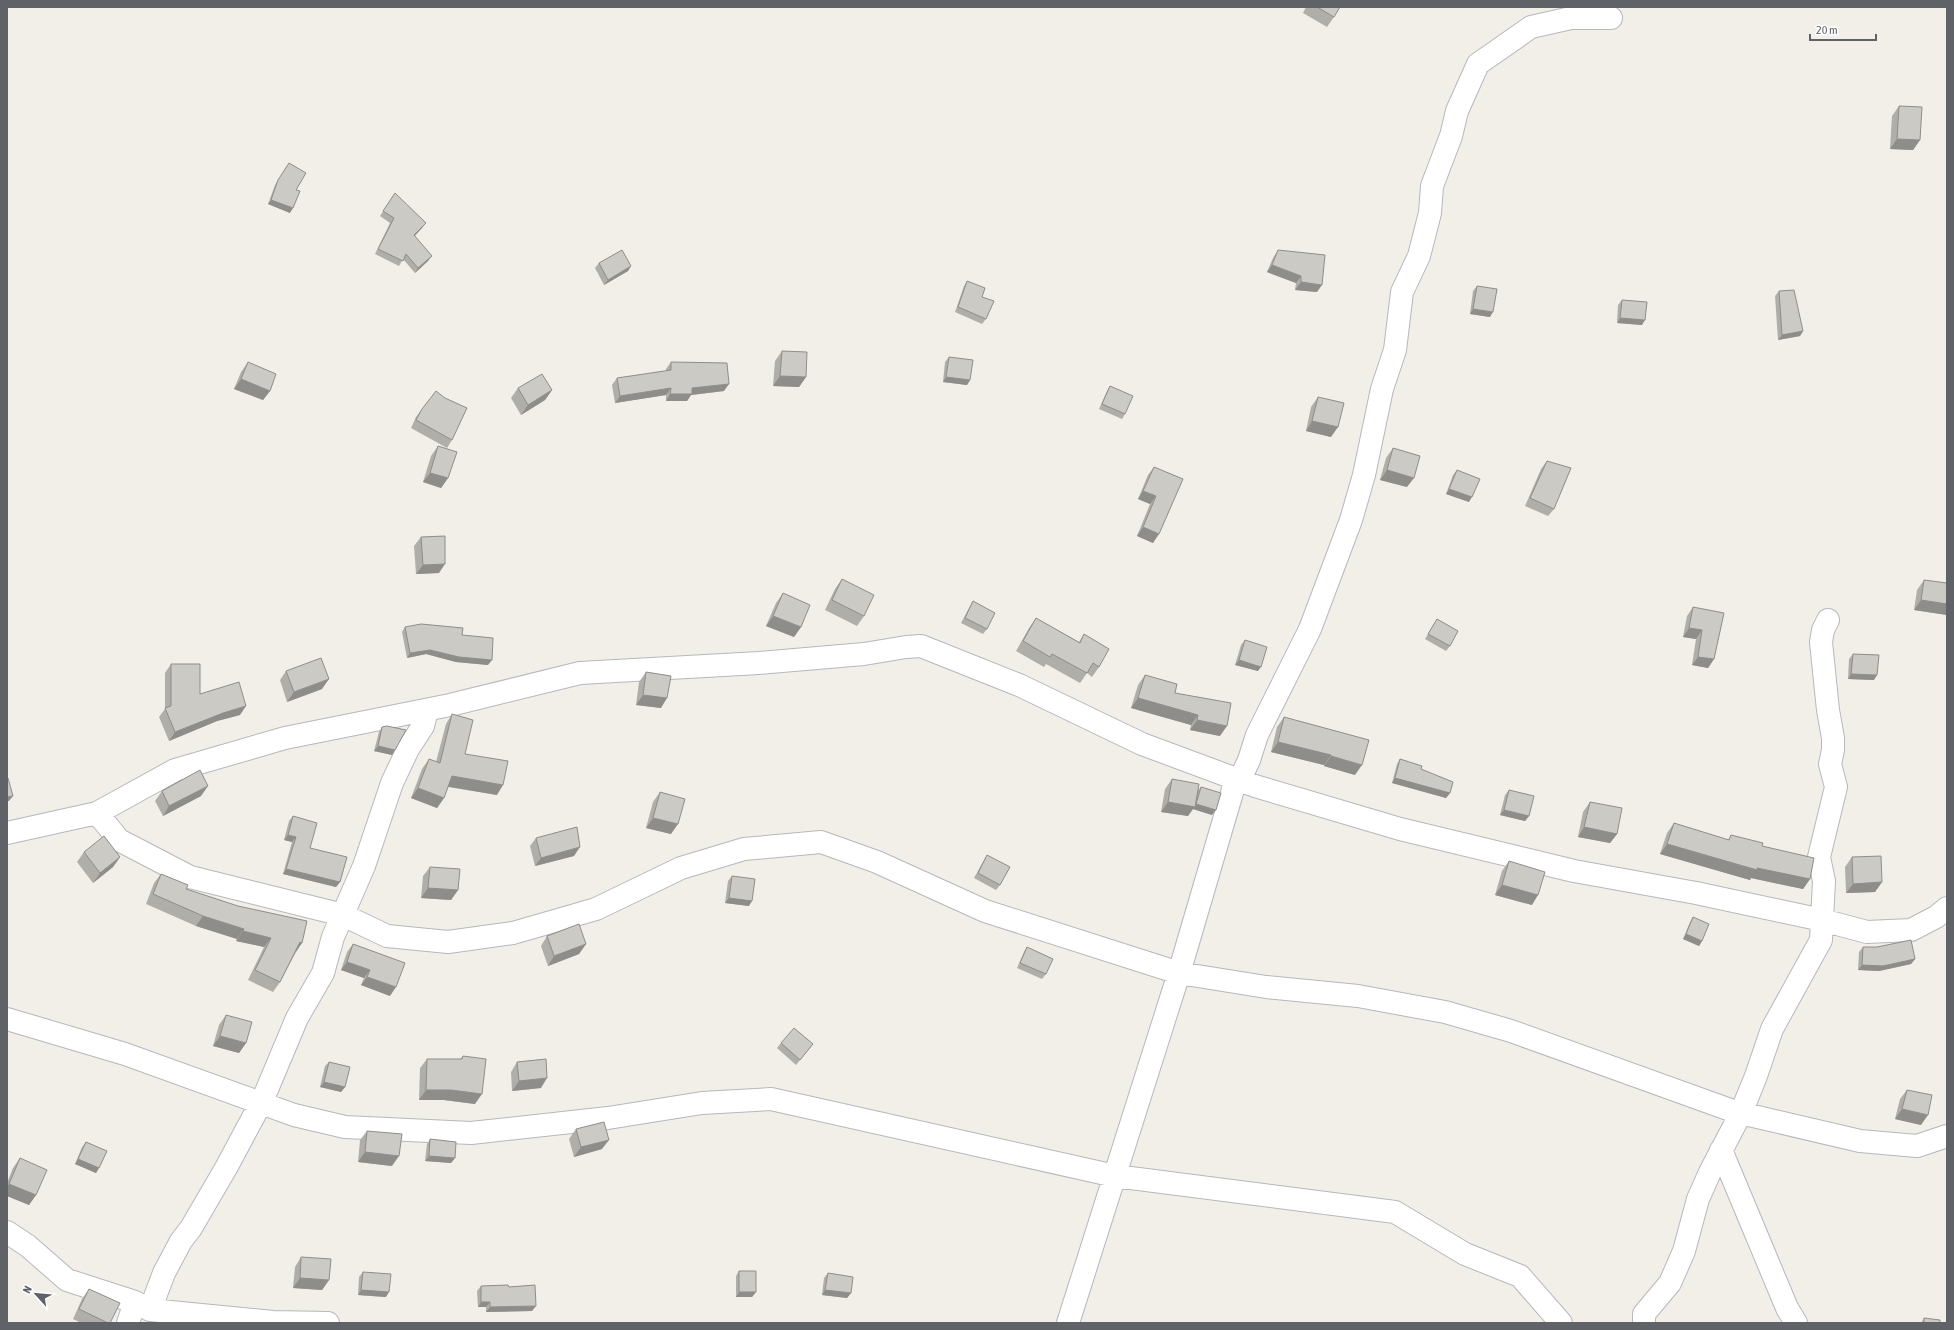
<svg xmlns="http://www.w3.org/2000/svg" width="1954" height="1330" viewBox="0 0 1954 1330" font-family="'Asap Condensed',sans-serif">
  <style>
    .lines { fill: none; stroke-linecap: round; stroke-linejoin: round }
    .minor-casing { stroke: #b5b8bc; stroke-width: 24 }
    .minor { stroke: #fff; stroke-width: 22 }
    .wall { fill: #afaea9 }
    .shaded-wall { fill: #8f8d8a }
    .building { fill: #cccac5; stroke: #8f8d8a }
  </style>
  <rect width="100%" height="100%" fill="#f1efe8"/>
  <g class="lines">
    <g class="minor-casing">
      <path id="minor" d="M 97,813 L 119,840 L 190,877 L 343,915 L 387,936 L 448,942 L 513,933 L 596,909 L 681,868 L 744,849 L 821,842 L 877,862 L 985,911 L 1179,973 L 1266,987 L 1358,996 L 1445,1012 L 1511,1031 L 1736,1112 L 1860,1141 L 1917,1146 L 1947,1136
        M 7,833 L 97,813 L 175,770 L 285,738 L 450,705 L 580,673 L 759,663 L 864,654 L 906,647 L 921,646 L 1019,685 L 1142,744 L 1255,786 L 1400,829 L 1574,871 L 1696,893 L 1822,920 L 1867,932 L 1911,930 L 1936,917 L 1947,908
        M 7,1019 L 125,1054 L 294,1115 L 345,1127 L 471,1133 L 608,1118 L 702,1103 L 771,1099 L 1115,1176 L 1395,1212 L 1465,1254 L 1520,1276 L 1561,1323
        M 1721,1150 L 1787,1308 L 1796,1323
        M 7,1232 L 28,1246 L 67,1280 L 135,1302 L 128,1323
        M 135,1302 L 150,1310 L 273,1322 L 328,1323
        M 150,1310 L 164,1273 L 181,1241 L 191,1228 L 226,1168 L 263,1099 L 297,1018 L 323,973 L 333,937 L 364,866 L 392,783 L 408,749 L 423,726 L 427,710
        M 1068,1323 L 1179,973 L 1236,779 L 1243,773 L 1249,760 L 1257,735 L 1310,629 L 1351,520 L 1364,475 L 1382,389 L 1395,350 L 1402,292 L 1419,256 L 1430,213 L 1432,186 L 1451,136 L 1457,111 L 1478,64 L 1531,27 L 1571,18 L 1611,18
        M 1644,1323 L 1644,1314 L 1670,1283 L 1684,1251 L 1698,1199 L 1710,1172 L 1741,1113 L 1756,1076 L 1772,1029 L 1821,940 L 1824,881 L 1819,857 L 1836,787 L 1830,764 L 1833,750 L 1833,738 L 1828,710 L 1821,642 L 1823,630 L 1828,620"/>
    </g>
    <use href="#minor" class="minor"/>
  </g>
  <path class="wall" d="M 1306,7 L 1340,7 L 1334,17 L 1327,27 L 1303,13 Z
    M 1899,106 L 1920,140 L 1913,150 L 1890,149 L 1892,116 Z
    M 289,163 L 290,213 L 268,204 L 275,185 Z
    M 395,193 L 422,228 L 415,236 L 428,261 L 415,273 L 403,259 L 399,266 L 375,254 L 390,223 L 380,216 Z
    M 1278,250 L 1317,292 L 1295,290 L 1296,283 L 1267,272 L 1273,258 Z
    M 599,263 L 631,266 L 628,271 L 604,285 L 595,268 Z
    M 967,281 L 982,297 L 986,319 L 982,324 L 955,312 L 964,286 Z
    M 1477,286 L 1490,317 L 1470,314 L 1473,291 Z
    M 1779,291 L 1803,331 L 1800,336 L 1778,340 L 1775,296 Z
    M 1622,300 L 1642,325 L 1617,323 L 1618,305 Z
    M 782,351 L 806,377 L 799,387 L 773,386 L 775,361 Z
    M 949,357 L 970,380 L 967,385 L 943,382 L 945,362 Z
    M 248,362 L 270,391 L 263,400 L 234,389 L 241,372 Z
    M 671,362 L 724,391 L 691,395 L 687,401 L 666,401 L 666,395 L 615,403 L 612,385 L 617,378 L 666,371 L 666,369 Z
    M 1110,386 L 1125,414 L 1122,419 L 1099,409 L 1107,391 Z
    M 518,388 L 552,390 L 545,400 L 521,415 L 511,398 Z
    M 1318,397 L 1331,437 L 1306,431 L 1311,407 Z
    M 422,409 L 452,440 L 447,448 L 411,428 L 416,417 Z
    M 438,446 L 448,478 L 441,488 L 423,482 L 431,456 Z
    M 1393,448 L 1407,487 L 1380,480 L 1386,458 Z
    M 1547,461 L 1554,509 L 1548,516 L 1525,506 L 1541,469 Z
    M 1154,467 L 1183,479 L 1153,543 L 1137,536 L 1150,504 L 1138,499 L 1148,475 Z
    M 1457,470 L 1469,502 L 1446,494 L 1453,475 Z
    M 421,537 L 439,573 L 416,574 L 414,546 Z
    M 842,579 L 864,616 L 857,626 L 825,610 L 835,589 Z
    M 1924,580 L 1947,583 L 1947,615 L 1914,610 L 1917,590 Z
    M 783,593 L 801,627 L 794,637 L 766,626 L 776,603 Z
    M 973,601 L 987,629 L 983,634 L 961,623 L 970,606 Z
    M 1693,607 L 1714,659 L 1708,668 L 1692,665 L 1696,639 L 1683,637 L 1687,616 Z
    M 1036,618 L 1079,642 L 1084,634 L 1099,667 L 1092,677 L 1087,673 L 1080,683 L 1046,664 L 1044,667 L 1016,651 L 1029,628 Z
    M 1437,619 L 1450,646 L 1446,651 L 1425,639 Z
    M 405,627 L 462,635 L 488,665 L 456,662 L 426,654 L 407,658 L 402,632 Z
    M 1245,640 L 1258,671 L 1235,665 L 1241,645 Z
    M 1853,654 L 1874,680 L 1848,679 L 1849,659 Z
    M 171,664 L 200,694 L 240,715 L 217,721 L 169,741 L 159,717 L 165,709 L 165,673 Z
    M 286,671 L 322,689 L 287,702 L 280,680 Z
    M 646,672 L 661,708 L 636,705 L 639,682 Z
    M 1145,675 L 1175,693 L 1220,736 L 1190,730 L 1191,725 L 1131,708 L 1138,685 Z
    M 452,714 L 465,754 L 497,795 L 448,787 L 444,798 L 437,808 L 411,798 L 422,769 L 429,759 L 436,762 L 446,724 Z
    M 1284,717 L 1355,775 L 1324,766 L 1324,765 L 1271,752 L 1277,727 Z
    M 382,727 L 395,750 L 392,755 L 374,751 L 379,732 Z
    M 1400,759 L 1421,769 L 1450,793 L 1446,798 L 1392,783 L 1397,764 Z
    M 1172,779 L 1198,790 L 1201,787 L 1212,815 L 1193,809 L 1188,816 L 1161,812 L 1165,789 Z
    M 1509,790 L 1529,816 L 1525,821 L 1500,815 L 1505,795 Z
    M 162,791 L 201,796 L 163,816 L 155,801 Z
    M 660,792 L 671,834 L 646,828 L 653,802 Z
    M 1590,802 L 1617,834 L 1610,843 L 1578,837 L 1583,812 Z
    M 293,816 L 310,848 L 340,882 L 336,887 L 283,874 L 292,842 L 284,840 L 289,821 Z
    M 1674,823 L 1728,840 L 1731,835 L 1762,846 L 1810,879 L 1803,889 L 1751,878 L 1750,880 L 1660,854 L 1667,833 Z
    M 536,838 L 574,856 L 535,866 L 530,846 Z
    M 84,852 L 120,857 L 113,867 L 93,883 L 77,862 Z
    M 987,855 L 1000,885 L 996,890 L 974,878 L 984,860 Z
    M 1852,857 L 1882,882 L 1875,892 L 1846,893 L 1845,867 Z
    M 1509,861 L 1532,905 L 1495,895 L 1502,871 Z
    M 430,867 L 458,890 L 451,900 L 421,898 L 423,876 Z
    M 161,874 L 186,889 L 296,952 L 280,982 L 273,992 L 248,980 L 264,947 L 236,941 L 237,939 L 196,926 L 146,904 L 154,883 Z
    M 732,876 L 749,906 L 725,903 L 728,881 Z
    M 1693,917 L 1702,941 L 1699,946 L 1683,939 L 1690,922 Z
    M 547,936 L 586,944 L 579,954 L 548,966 L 541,946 Z
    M 353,944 L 390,996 L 361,985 L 364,978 L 341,970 L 347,952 Z
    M 1027,947 L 1046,974 L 1042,979 L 1017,968 L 1024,952 Z
    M 1863,947 L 1915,959 L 1911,964 L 1879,971 L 1858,970 L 1859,952 Z
    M 226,1015 L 246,1043 L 239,1053 L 213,1046 L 219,1025 Z
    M 781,1043 L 813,1044 L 796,1065 L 777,1048 Z
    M 463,1056 L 475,1104 L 444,1100 L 419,1100 L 420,1068 L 427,1059 L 460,1059 Z
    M 329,1062 L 345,1087 L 341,1092 L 320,1087 L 325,1066 Z
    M 517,1062 L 541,1088 L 512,1091 L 511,1072 Z
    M 1907,1090 L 1921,1125 L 1895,1119 L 1900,1099 Z
    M 576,1129 L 602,1149 L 574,1157 L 569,1139 Z
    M 367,1131 L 392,1166 L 358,1162 L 360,1140 Z
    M 430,1139 L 455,1158 L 451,1163 L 425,1161 L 427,1144 Z
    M 86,1142 L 99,1168 L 96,1173 L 75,1164 L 82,1147 Z
    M 20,1158 L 36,1195 L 29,1205 L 7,1196 L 7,1183 L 13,1168 Z
    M 301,1257 L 329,1280 L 322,1290 L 293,1288 L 295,1267 Z
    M 739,1271 L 756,1292 L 752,1297 L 736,1297 L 736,1276 Z
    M 363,1272 L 386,1297 L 358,1295 L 359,1277 Z
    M 828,1273 L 851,1293 L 847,1298 L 822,1295 L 824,1278 Z
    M 481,1286 L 509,1287 L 532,1311 L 486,1312 L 486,1307 L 478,1307 L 477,1291 Z
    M 89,1289 L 110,1323 L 81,1323 L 73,1319 L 82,1299 Z
    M 1924,1318 L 1940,1323 L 1921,1323 Z"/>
  <path class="shaded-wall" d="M 1897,139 L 1920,140 L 1913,150 L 1890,149 Z
    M 271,200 L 293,208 L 290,213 L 268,204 Z
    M 426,223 L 422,228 L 410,240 L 414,235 Z
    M 432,256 L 428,261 L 415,273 L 418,268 Z
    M 1272,265 L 1301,276 L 1296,283 L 1267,272 Z
    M 631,266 L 628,271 L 604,285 L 608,280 Z
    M 1301,282 L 1322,285 L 1317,292 L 1295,290 Z
    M 1473,309 L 1493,312 L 1490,317 L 1470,314 Z
    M 1620,318 L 1645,320 L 1642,325 L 1617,323 Z
    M 1803,331 L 1800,336 L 1778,340 L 1782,335 Z
    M 780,376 L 806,377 L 799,387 L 773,386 Z
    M 946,377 L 970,380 L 967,385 L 943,382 Z
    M 241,379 L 270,391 L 263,400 L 234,389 Z
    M 729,384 L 724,391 L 691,395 L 687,401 L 666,401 L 670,394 L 692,388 Z
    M 671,388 L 666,395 L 615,403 L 620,396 Z
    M 552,390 L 545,400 L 521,415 L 528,405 Z
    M 1312,421 L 1338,427 L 1331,437 L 1306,431 Z
    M 1387,470 L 1414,478 L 1407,487 L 1380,480 Z
    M 430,473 L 448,478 L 441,488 L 423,482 Z
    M 1449,489 L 1472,497 L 1469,502 L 1446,494 Z
    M 1143,491 L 1156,496 L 1150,504 L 1138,499 Z
    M 1143,527 L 1159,534 L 1153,543 L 1137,536 Z
    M 445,564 L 439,573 L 416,574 L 423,565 Z
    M 1921,600 L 1947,604 L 1947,615 L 1914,610 Z
    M 773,616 L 801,627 L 794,637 L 766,626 Z
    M 1689,628 L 1702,630 L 1696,639 L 1683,637 Z
    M 430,650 L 492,660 L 488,665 L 456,662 L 426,654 L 407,658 L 410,653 Z
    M 1698,657 L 1714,659 L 1708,668 L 1692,665 Z
    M 1239,660 L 1261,667 L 1258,671 L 1235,665 Z
    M 1851,674 L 1877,675 L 1874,680 L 1848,679 Z
    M 329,679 L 322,689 L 287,702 L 294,692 Z
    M 643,695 L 667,698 L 661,708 L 636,705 Z
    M 1138,698 L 1198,715 L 1191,725 L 1131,708 Z
    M 246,706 L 240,715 L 217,721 L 169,741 L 175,732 L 223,713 Z
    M 1197,720 L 1227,726 L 1220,736 L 1190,730 Z
    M 1278,742 L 1331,755 L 1324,765 L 1271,752 Z
    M 378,746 L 395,750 L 392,755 L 374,751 Z
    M 1331,756 L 1362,765 L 1355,775 L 1324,766 Z
    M 452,776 L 503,785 L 497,795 L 445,786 Z
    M 1395,778 L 1450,793 L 1446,798 L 1392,783 Z
    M 208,786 L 201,796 L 163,816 L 169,806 Z
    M 418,788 L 444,798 L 437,808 L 411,798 Z
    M 13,796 L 9,801 L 7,801 L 7,797 Z
    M 1168,802 L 1196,804 L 1216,810 L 1212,815 L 1193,809 L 1188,816 L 1161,812 Z
    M 1504,810 L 1529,816 L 1525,821 L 1500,815 Z
    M 653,818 L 678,824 L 671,834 L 646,828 Z
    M 1584,827 L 1617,834 L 1610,843 L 1578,837 Z
    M 288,835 L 296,837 L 292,842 L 284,840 Z
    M 1667,844 L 1810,879 L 1803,889 L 1751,878 L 1750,880 L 1660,854 Z
    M 580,847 L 574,856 L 535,866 L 541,858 Z
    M 120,857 L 113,867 L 93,883 L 100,873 Z
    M 286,869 L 340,882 L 336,887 L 283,874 Z
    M 1882,882 L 1875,892 L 1846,893 L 1853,884 Z
    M 1502,885 L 1538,895 L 1532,905 L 1495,895 Z
    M 428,888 L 458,890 L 451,900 L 421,898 Z
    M 729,898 L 752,901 L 749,906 L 725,903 Z
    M 203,916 L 244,929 L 237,939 L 196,926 Z
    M 243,931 L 271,938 L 264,947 L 236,941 Z
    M 1686,934 L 1702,941 L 1699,946 L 1683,939 Z
    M 300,942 L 302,943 L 296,952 L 293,952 Z
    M 586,944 L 579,954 L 548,966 L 554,956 Z
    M 1915,959 L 1911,964 L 1879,971 L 1858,970 L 1862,965 Z
    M 347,962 L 370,970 L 364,978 L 341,970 Z
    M 367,977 L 396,987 L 390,996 L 361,985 Z
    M 220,1036 L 246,1043 L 239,1053 L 213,1046 Z
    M 547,1078 L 541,1088 L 512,1091 L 519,1081 Z
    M 324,1082 L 345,1087 L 341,1092 L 320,1087 Z
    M 426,1090 L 451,1090 L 482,1094 L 475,1104 L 444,1100 L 419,1100 Z
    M 1902,1109 L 1928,1115 L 1921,1125 L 1895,1119 Z
    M 609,1140 L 602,1149 L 574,1157 L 581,1147 Z
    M 365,1152 L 399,1156 L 392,1166 L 358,1162 Z
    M 429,1156 L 455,1158 L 451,1163 L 425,1161 Z
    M 78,1159 L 99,1168 L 96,1173 L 75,1164 Z
    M 9,1184 L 36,1195 L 29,1205 L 7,1196 L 7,1187 Z
    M 300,1278 L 329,1280 L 322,1290 L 293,1288 Z
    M 361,1290 L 389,1292 L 386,1297 L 358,1295 Z
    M 825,1290 L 851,1293 L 847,1298 L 822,1295 Z
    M 739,1292 L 756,1292 L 752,1297 L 736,1297 Z
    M 481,1302 L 490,1302 L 486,1307 L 478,1307 Z
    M 536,1306 L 532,1311 L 486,1312 L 490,1307 Z"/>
  <path class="building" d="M 1317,7 L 1340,7 L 1334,17 Z
    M 1899,106 L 1922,107 L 1920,140 L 1897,139 Z
    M 289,163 L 306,173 L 296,190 L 300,191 L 293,208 L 271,200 L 278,180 Z
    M 395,193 L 426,223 L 414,235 L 432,256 L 418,268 L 406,254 L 403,261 L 378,249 L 394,218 L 383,211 Z
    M 622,250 L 631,266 L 608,280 L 599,263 Z
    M 1278,250 L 1325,255 L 1322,285 L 1301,282 L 1301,276 L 1272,265 Z
    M 967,281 L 985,288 L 982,297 L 994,301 L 986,319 L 958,307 Z
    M 1477,286 L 1497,289 L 1493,312 L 1473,309 Z
    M 1794,290 L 1803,331 L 1782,335 L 1779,291 Z
    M 1622,300 L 1647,302 L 1645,320 L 1620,318 Z
    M 782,351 L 807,352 L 806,377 L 780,376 Z
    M 949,357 L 973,360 L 970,380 L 946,377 Z
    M 248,362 L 276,374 L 270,391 L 241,379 Z
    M 671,362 L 727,363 L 729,384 L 692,388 L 692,394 L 670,394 L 671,388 L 620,396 L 617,378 L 671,370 Z
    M 542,374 L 552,390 L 528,405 L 518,388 Z
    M 1110,386 L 1133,396 L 1125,414 L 1102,404 Z
    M 436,391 L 445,398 L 467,408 L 452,440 L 416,420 L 422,409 Z
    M 1318,397 L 1344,403 L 1338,427 L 1312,421 Z
    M 438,446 L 457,452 L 448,478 L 430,473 Z
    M 1393,448 L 1420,456 L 1414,478 L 1387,470 Z
    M 1547,461 L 1571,468 L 1554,509 L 1530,498 Z
    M 1154,467 L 1183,479 L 1159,534 L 1143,527 L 1156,496 L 1143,491 Z
    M 1457,470 L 1480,479 L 1472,497 L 1449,489 Z
    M 445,536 L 445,564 L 423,565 L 421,537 Z
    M 842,579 L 874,595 L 864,616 L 832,600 Z
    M 1924,580 L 1947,583 L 1947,604 L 1921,600 Z
    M 783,593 L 810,605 L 801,627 L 773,616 Z
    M 973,601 L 995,613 L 987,629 L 965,618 Z
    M 1693,607 L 1724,613 L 1714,659 L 1698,657 L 1702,630 L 1689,628 Z
    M 1036,618 L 1080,643 L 1084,634 L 1109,649 L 1099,667 L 1093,663 L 1087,673 L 1052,654 L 1050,657 L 1023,641 Z
    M 1437,619 L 1458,631 L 1450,646 L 1428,634 Z
    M 421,624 L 463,628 L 462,635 L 493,638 L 492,660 L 459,657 L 430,650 L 410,653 L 405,627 Z
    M 1245,640 L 1267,647 L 1261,667 L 1239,660 Z
    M 1853,654 L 1879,655 L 1877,675 L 1851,674 Z
    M 321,658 L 329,679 L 294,692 L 286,671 Z
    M 171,664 L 200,664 L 200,694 L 239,682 L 246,706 L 223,713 L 175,732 L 165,708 L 171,706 Z
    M 646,672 L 671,676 L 667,698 L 643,695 Z
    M 1145,675 L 1177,684 L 1175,693 L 1231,703 L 1227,726 L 1197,720 L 1198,715 L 1138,698 Z
    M 452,714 L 473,720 L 465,754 L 508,761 L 503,785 L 452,776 L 444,798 L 418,788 L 429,759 L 440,763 Z
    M 1284,717 L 1369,740 L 1362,765 L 1331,756 L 1331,755 L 1278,742 Z
    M 387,726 L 406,730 L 395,750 L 378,746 L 382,727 Z
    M 1400,759 L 1422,766 L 1421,769 L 1453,782 L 1450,793 L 1395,778 Z
    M 200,770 L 208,786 L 169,806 L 162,791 Z
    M 7,778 L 8,778 L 13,796 L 7,797 Z
    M 1172,779 L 1199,784 L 1195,807 L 1168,802 Z
    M 1201,787 L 1221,793 L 1216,810 L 1196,804 Z
    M 1509,790 L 1534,796 L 1529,816 L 1504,810 Z
    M 660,792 L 685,799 L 678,824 L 653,818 Z
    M 1590,802 L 1622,808 L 1617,834 L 1584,827 Z
    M 293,816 L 317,823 L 310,848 L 347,857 L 340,882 L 286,869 L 296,837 L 288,835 Z
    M 1674,823 L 1729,840 L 1731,835 L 1763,843 L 1762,846 L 1814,858 L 1810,879 L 1757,868 L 1757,870 L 1667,844 Z
    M 577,827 L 580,847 L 541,858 L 536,838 Z
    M 104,836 L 120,857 L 100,873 L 84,852 Z
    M 987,855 L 1010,867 L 1000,885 L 978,873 Z
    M 1881,856 L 1882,882 L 1853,884 L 1852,857 Z
    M 1509,861 L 1545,872 L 1538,895 L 1502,885 Z
    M 430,867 L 460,869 L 458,890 L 428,888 Z
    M 161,874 L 188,885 L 186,889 L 238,906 L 307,921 L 302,943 L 300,942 L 280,982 L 255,970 L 271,938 L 243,931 L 244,929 L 203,916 L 153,894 Z
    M 732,876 L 755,879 L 752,901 L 729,898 Z
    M 1693,917 L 1709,924 L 1702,941 L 1686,934 Z
    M 579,924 L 586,944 L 554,956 L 547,936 Z
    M 1911,940 L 1915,959 L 1883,966 L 1862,965 L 1863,947 L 1877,947 Z
    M 353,944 L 405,963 L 396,987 L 367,977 L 370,970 L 347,962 Z
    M 1027,947 L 1053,959 L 1046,974 L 1020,963 Z
    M 226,1015 L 252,1022 L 246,1043 L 220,1036 Z
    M 794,1028 L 813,1044 L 800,1060 L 781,1043 Z
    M 463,1056 L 486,1059 L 482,1094 L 451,1090 L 426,1090 L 427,1059 L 462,1059 Z
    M 546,1059 L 547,1078 L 519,1081 L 517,1062 Z
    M 329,1062 L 350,1067 L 345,1087 L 324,1082 Z
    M 1907,1090 L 1932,1095 L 1928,1115 L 1902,1109 Z
    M 604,1122 L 609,1140 L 581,1147 L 576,1129 Z
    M 367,1131 L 402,1134 L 399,1156 L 365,1152 Z
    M 430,1139 L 456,1142 L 455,1158 L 429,1156 Z
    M 86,1142 L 107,1151 L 99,1168 L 78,1159 Z
    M 20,1158 L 47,1170 L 36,1195 L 9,1184 Z
    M 301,1257 L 331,1259 L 329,1280 L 300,1278 Z
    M 739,1271 L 756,1271 L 756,1292 L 739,1292 Z
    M 363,1272 L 391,1274 L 389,1292 L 361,1290 Z
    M 828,1273 L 853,1277 L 851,1293 L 825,1290 Z
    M 508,1285 L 509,1287 L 535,1285 L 536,1306 L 490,1307 L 490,1302 L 481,1302 L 481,1286 Z
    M 89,1289 L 120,1303 L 110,1323 L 108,1323 L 79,1309 Z
    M 1924,1318 L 1940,1320 L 1940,1323 L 1924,1323 Z"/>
  <rect width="1954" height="1330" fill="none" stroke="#5f6368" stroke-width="16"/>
  <g transform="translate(36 1294) rotate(297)" stroke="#ffffff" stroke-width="3" paint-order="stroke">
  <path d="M0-3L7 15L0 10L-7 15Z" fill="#5f6368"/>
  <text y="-6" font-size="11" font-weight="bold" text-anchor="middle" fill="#5f6368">N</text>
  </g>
  <path d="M1810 34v6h66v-6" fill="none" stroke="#5f6368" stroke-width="2"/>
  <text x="1816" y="34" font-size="12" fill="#5f6368" stroke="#ffffff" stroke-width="3" paint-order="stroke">20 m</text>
</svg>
